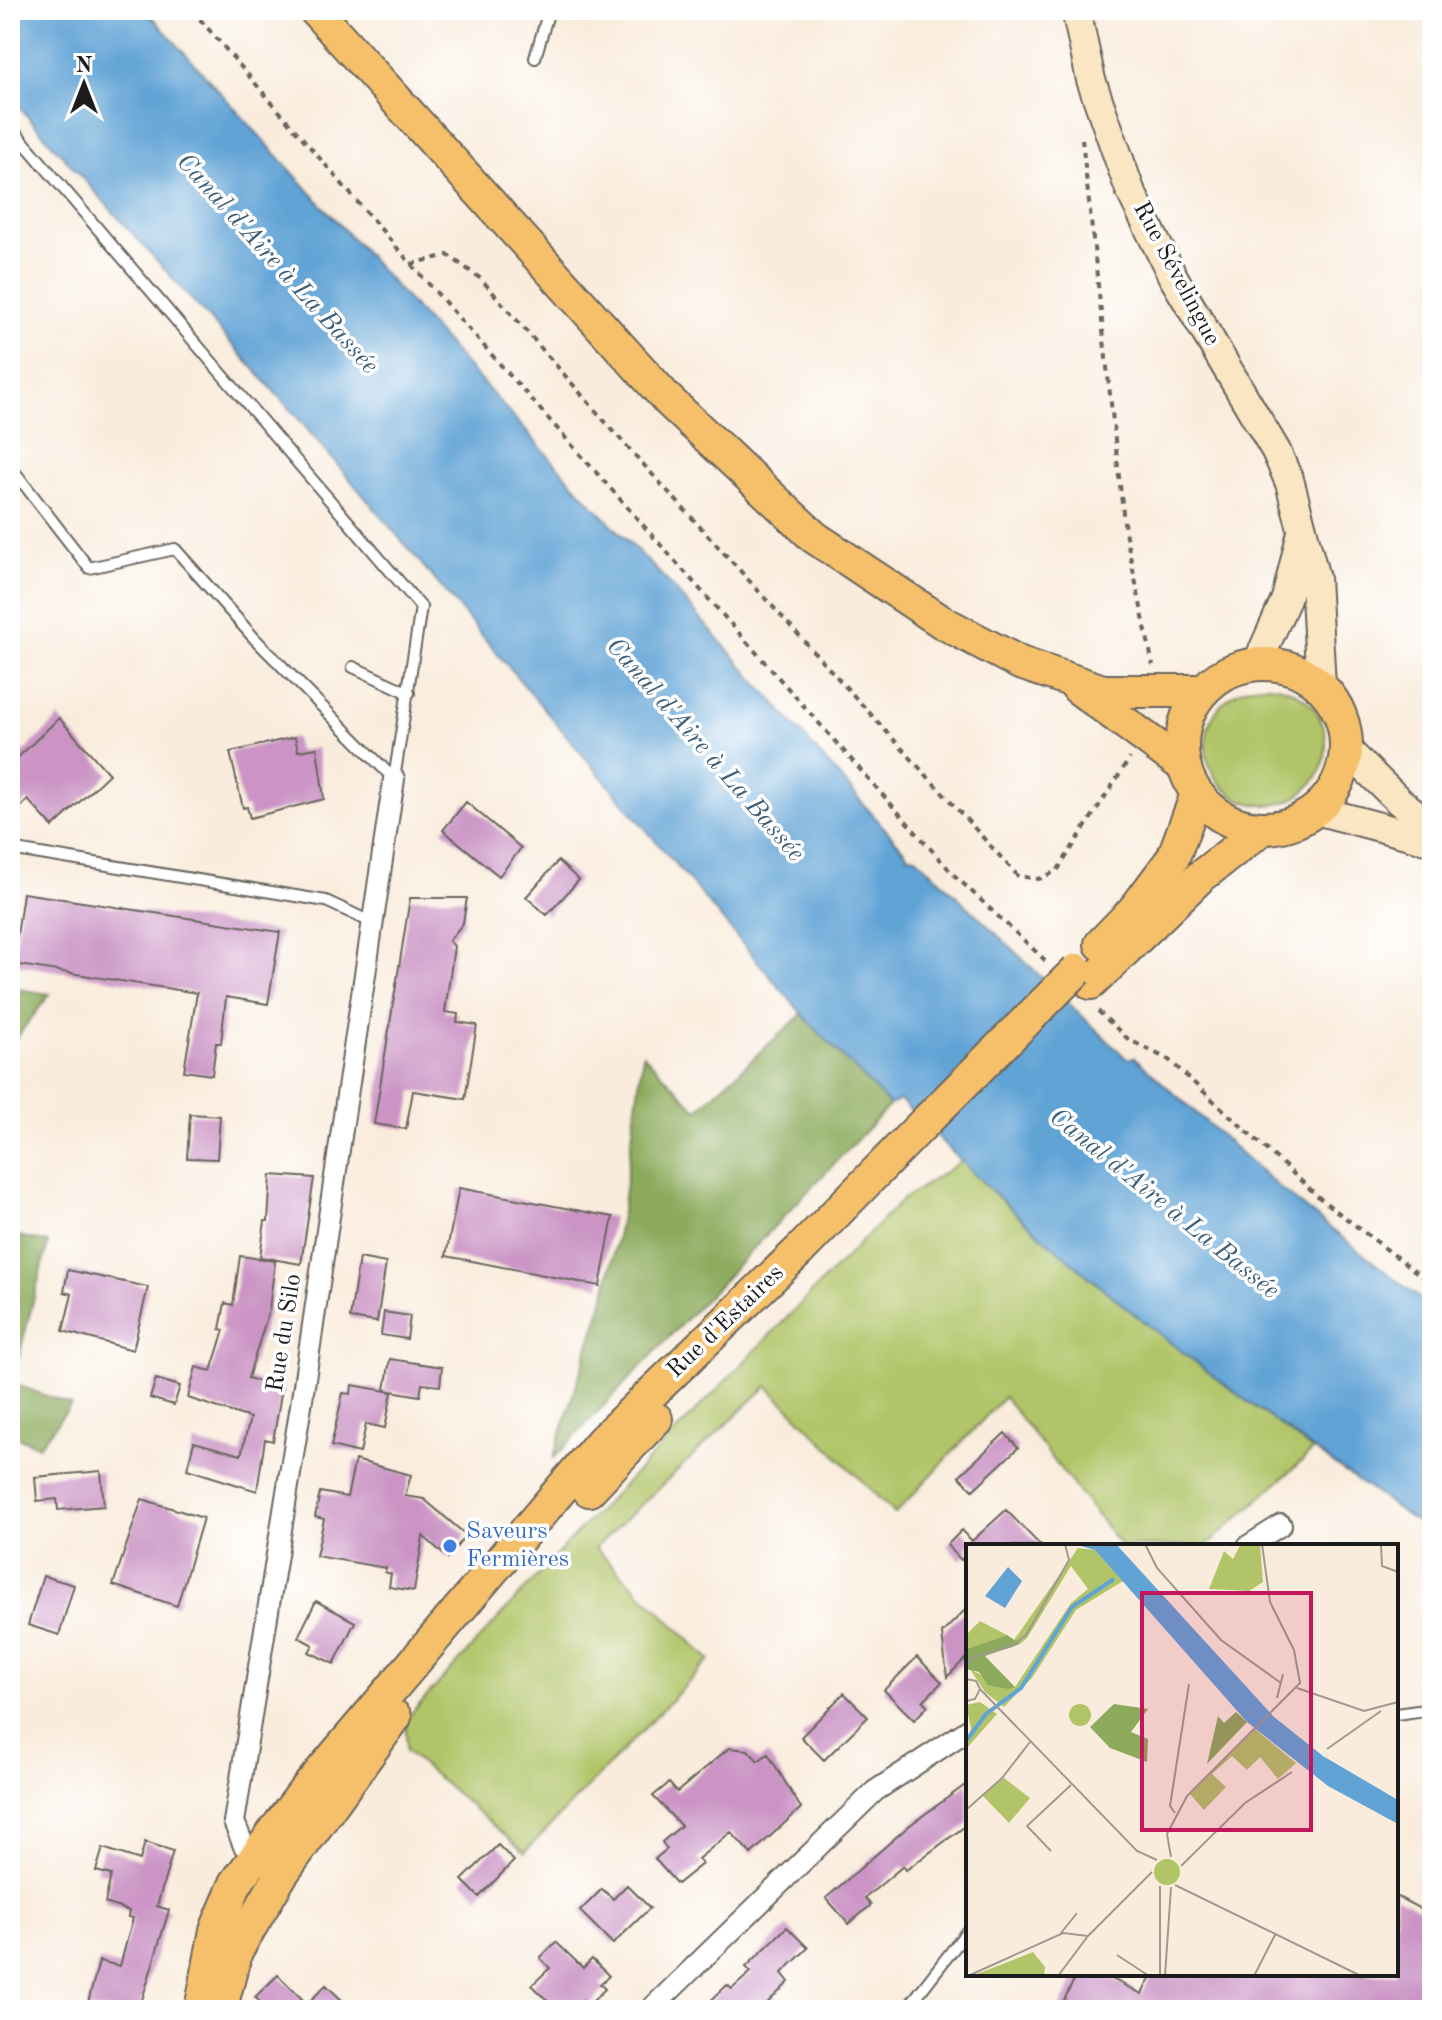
<svg xmlns="http://www.w3.org/2000/svg" width="1442" height="2020" viewBox="0 0 1442 2020" font-family="'Old Standard TT',serif">
  <style>
    .green { fill: #b1c468; stroke: #667042; stroke-width: 2 }
    .forest { fill: #8caa5c; stroke: #54633c; stroke-width: 2 }
    .water { fill: #61a3d5; stroke: #3e6078; stroke-width: 2 }
    .building { fill: #cb94c5 }
    .lines { fill: none; stroke-linecap: round; stroke-linejoin: round }
    .lane-casing { stroke: #69655f; stroke-width: 14 }
    .street-casing { stroke: #69655f; stroke-width: 24 }
    .secondary-casing { stroke: #69655f; stroke-width: 32 }
    .primary-casing { stroke: #69655f; stroke-width: 36 }
    .path { stroke: #69655f; stroke-width: 4; stroke-dasharray: 6 6; stroke-linecap: butt }
    .lane { stroke: #fff; stroke-width: 10 }
    .street { stroke: #fff; stroke-width: 20 }
    .secondary { stroke: #fbe6c4; stroke-width: 28 }
    .primary { stroke: #f6c06b; stroke-width: 32 }
    .primary-bridge-casing { stroke: #69655f; stroke-width: 36; stroke-linecap: butt }
    .primary-bridge { stroke: #f6c06b; stroke-width: 32 }
    .shop-dot { fill: #3f7fe0; stroke: #fff; stroke-width: 3 }
    .labels { text-anchor: middle; dominant-baseline: central; stroke-width: 7; stroke-linejoin: round; paint-order: stroke }
    .street-label { font-size: 24px; fill: #1c1c1c; stroke: #fff }
    .shop-label { font-size: 24px; fill: #366cbe; stroke: #fff; text-anchor: start }
    .water-label { font-size: 26px; font-style: italic; fill: #3e6078; stroke: #fff }
    .inset-river { fill: none; stroke: #61a3d5; stroke-width: 4 }
    .inset-road { fill: none; stroke: #a1998f; stroke-width: 2 }
    .view { fill: #c2185b; fill-opacity: 0.15; stroke: #c2185b; stroke-width: 4 }
    .inset-edge { fill: none; stroke: #1c1c1c; stroke-width: 4 }
  </style>
  <rect width="100%" height="100%" fill="#fff"/>
  <filter id="ink" filterUnits="userSpaceOnUse"><feTurbulence type="fractalNoise" baseFrequency=".0125" numOctaves="2"/><feDisplacementMap in="SourceGraphic" scale="16" xChannelSelector="R" yChannelSelector="G"/><feConvolveMatrix kernelMatrix="1 2 1 2 8 2 1 2 1" color-interpolation-filters="sRGB"/></filter>
  <filter id="wash" filterUnits="userSpaceOnUse"><feTurbulence type="fractalNoise" baseFrequency=".006" numOctaves="4" result="noise"/><feDisplacementMap in="SourceGraphic" scale="32" xChannelSelector="R" yChannelSelector="G"/><feGaussianBlur stdDeviation="1.8" result="paint"/><feColorMatrix in="noise" values="0 0 0 0 0 0 0 0 0 0 0 0 0 0 0 0 0 1.4 0 .05"/><feComposite in="paint" operator="in"/></filter>
  <g filter="url(#wash)">
    <rect width="100%" height="100%" fill="#f9ecdc"/>
    <path class="green" d="M1206 745a60 60 0 1 1 120 0a60 60 0 1 1-120 0Z
      M 962,1161 L 997,1196 L 1147,1323 L 1313,1451 L 1206,1546 L 1121,1546 L 1004,1397 L 895,1514 L 767,1386 L 595,1548 L 710,1660 L 525,1852 L 406,1751 L 406,1719 L 573,1537 L 902,1200 Z"/>
    <path class="forest" d="M 10,988 L 50,994 L 10,1046 Z
      M 802,1014 L 890,1105 L 553,1459 L 605,1295 L 622,1212 L 643,1054 L 697,1110 Z
      M 10,1234 L 48,1243 L 12,1383 L 71,1405 L 39,1446 L 10,1434 Z"/>
    <path class="water" d="M 10,10 L 146,10 L 590,502 L 671,585 L 909,856 L 916,857 L 1127,1059 L 1134,1057 L 1283,1191 L 1432,1308 L 1432,1533 C 1283,1430 1128,1318 995,1194 C 963,1164 932,1131 900,1100 L 890,1105 L 808,1021 L 297,417 L 10,97 Z"/>
    <g id="blocks">
      <path class="building" d="M 59,718 L 109,774 L 53,827 L 28,800 L 10,817 L 10,765 Z
        M 295,737 L 298,751 L 317,748 L 324,799 L 250,818 L 247,807 L 243,808 L 230,752 Z
        M 466,802 L 521,848 L 499,876 L 443,830 Z
        M 558,861 L 579,880 L 547,915 L 526,897 Z
        M 23,893 L 280,932 L 268,1004 L 226,997 L 221,1043 L 216,1043 L 212,1075 L 184,1071 L 197,993 L 13,964 Z
        M 410,898 L 467,898 L 463,923 L 449,941 L 454,946 L 445,1012 L 458,1014 L 457,1022 L 477,1025 L 465,1099 L 413,1091 L 406,1129 L 374,1124 Z
        M 190,1114 L 220,1116 L 217,1159 L 187,1158 Z
        M 271,1175 L 314,1178 L 301,1264 L 260,1257 L 265,1221 L 268,1221 Z
        M 459,1188 L 613,1217 L 600,1286 L 446,1256 Z
        M 240,1256 L 275,1261 L 269,1310 L 248,1378 L 282,1388 L 273,1441 L 265,1439 L 257,1491 L 187,1469 L 194,1442 L 241,1455 L 250,1418 L 188,1398 L 196,1367 L 211,1371 L 224,1330 L 220,1329 L 225,1303 L 233,1305 Z
        M 359,1258 L 386,1263 L 377,1322 L 350,1318 Z
        M 68,1270 L 148,1287 L 133,1350 L 63,1331 L 72,1294 L 64,1292 Z
        M 384,1312 L 410,1316 L 407,1339 L 381,1335 Z
        M 390,1359 L 442,1367 L 440,1386 L 422,1384 L 420,1396 L 385,1390 Z
        M 156,1379 L 180,1386 L 174,1405 L 150,1398 Z
        M 352,1385 L 392,1392 L 385,1428 L 366,1424 L 360,1453 L 331,1446 L 343,1393 L 351,1394 Z
        M 1005,1433 L 1018,1448 L 973,1490 L 959,1476 Z
        M 355,1460 L 411,1475 L 405,1496 L 424,1499 L 466,1535 L 448,1558 L 423,1536 L 414,1591 L 389,1587 L 391,1574 L 385,1572 L 386,1568 L 316,1556 L 324,1519 L 315,1517 L 320,1492 L 347,1497 Z
        M 101,1471 L 104,1506 L 58,1510 L 57,1499 L 37,1501 L 35,1477 Z
        M 142,1499 L 203,1518 L 177,1606 L 113,1585 Z
        M 1006,1510 L 1041,1546 L 968,1546 L 968,1553 L 961,1560 L 947,1545 L 962,1530 L 972,1541 Z
        M 43,1576 L 74,1585 L 59,1635 L 28,1625 Z
        M 316,1601 L 355,1622 L 334,1664 L 309,1652 L 313,1645 L 298,1637 Z
        M 968,1607 L 968,1656 L 947,1677 L 942,1633 Z
        M 917,1657 L 942,1682 L 923,1701 L 928,1706 L 914,1720 L 884,1690 Z
        M 844,1693 L 868,1717 L 824,1760 L 801,1737 Z
        M 729,1748 L 748,1750 L 758,1761 L 768,1754 L 801,1808 L 751,1854 L 731,1832 L 698,1859 L 702,1864 L 677,1884 L 655,1859 L 667,1849 L 662,1842 L 681,1826 L 653,1796 L 669,1783 L 677,1792 Z
        M 968,1783 L 968,1824 L 906,1870 L 903,1866 L 865,1898 L 871,1905 L 849,1924 L 826,1898 L 910,1825 Z
        M 145,1842 L 173,1851 L 157,1906 L 169,1910 L 139,2010 L 86,2010 L 99,1961 L 120,1966 L 133,1918 L 128,1917 L 129,1911 L 105,1903 L 111,1875 L 96,1871 L 103,1848 L 140,1860 Z
        M 498,1845 L 514,1861 L 479,1897 L 462,1880 Z
        M 627,1885 L 650,1908 L 613,1944 L 580,1911 L 602,1889 L 613,1899 Z
        M 1396,1896 L 1432,1915 L 1432,2010 L 1059,2010 L 1077,1974 L 1102,1974 L 1142,1994 L 1152,1974 L 1396,1974 Z
        M 787,1927 L 808,1948 L 782,1973 L 789,1982 L 760,2010 L 701,2010 L 727,1985 L 732,1989 L 751,1972 L 746,1967 Z
        M 556,1942 L 583,1968 L 592,1959 L 609,1976 L 600,1984 L 605,1989 L 588,2006 L 582,2000 L 572,2010 L 539,2010 L 548,2001 L 532,1985 L 550,1968 L 540,1958 Z
        M 278,1975 L 307,2004 L 326,1985 L 352,2010 L 268,2010 L 255,1997 Z"/>
    </g>
  </g>
  <g filter="url(#ink)">
    <use href="#blocks" fill-opacity="0" stroke="#69655f" stroke-width="2"/>
    <g class="lines">
      <g class="lane-casing">
        <path id="lane" d="M 535,58 L 549,10
          M 10,126 L 421,607 L 394,779
          M 10,466 L 89,568 L 175,549 L 255,639 L 394,779
          M 353,667 L 409,693
          M 10,849 L 326,901 L 373,923
          M 1396,1714 L 1432,1709
          M 906,2010 L 968,1930"/>
      </g>
      <g class="street-casing">
        <path id="street" d="M 1248,1546 L 1281,1525
          M 264,1863 L 244,1846 L 234,1822 L 302,1399 L 394,779
          M 650,2010 L 875,1791 L 968,1730"/>
      </g>
      <g class="secondary-casing">
        <path id="secondary" d="M 1076,10 L 1091,80 L 1130,190 L 1172,275 L 1276,451 L 1290,483 L 1315,578 L 1321,686
          M 1257,664 L 1286,599 L 1301,536
          M 1346,749 L 1399,801 L 1432,827
          M 1316,810 L 1432,841"/>
      </g>
      <g class="primary-casing">
        <path id="primary" d="M 315,10 L 669,401 L 814,537 L 942,622 L 1020,663 L 1103,691 L 1202,691
          M1182 746a82 82 0 1 1 164 0a82 82 0 1 1-164 0Z
          M 1078,688 L 1185,767
          M 1101,944 L 1135,909 L 1173,858 L 1197,794
          M 1091,983 L 1200,877 L 1263,828
          M 589,1490 L 656,1419
          M 222,2003 L 236,1951 L 281,1875 L 395,1717
          M 201,2010 L 216,1930 L 236,1883 L 303,1793 L 602,1441 L 799,1251 L 924,1123"/>
      </g>
      <path class="path" d="M 192,10 L 411,264 L 953,874 L 1048,963
        M 1082,139 L 1125,531 L 1153,665
        M 411,264 L 448,255 L 481,279 L 622,441 L 1018,876 L 1039,879 L 1057,871 L 1130,758
        M 1098,1011 L 1128,1039 L 1169,1060 L 1322,1200 L 1432,1284"/>
      <use href="#lane" class="lane"/>
      <use href="#street" class="street"/>
      <use href="#secondary" class="secondary"/>
      <use href="#primary" class="primary"/>
      <g class="primary-bridge-casing">
        <path id="primary-bridge" d="M 924,1123 L 1077,970"/>
      </g>
      <use href="#primary-bridge" class="primary-bridge"/>
    </g>
  </g>
  <circle class="shop-dot" cx="450" cy="1546" r="8"/>
  <g class="labels">
    <g class="street-label">
      <text transform="translate(1176 274) rotate(62)">Rue Sévelingue</text>
      <text transform="translate(726 1322) rotate(-44)">Rue d'Estaires</text>
      <text transform="translate(285 1333) rotate(-81)">Rue du Silo</text>
    </g>
    <g class="shop-label">
      <text x="466" y="1532">Saveurs<tspan x="466" dy="28">Fermières</tspan></text>
    </g>
    <g class="water-label">
      <text transform="translate(277 264) rotate(48)">Canal d'Aire à La Bassée</text>
      <text transform="translate(705 750) rotate(49)">Canal d'Aire à La Bassée</text>
      <text transform="translate(1164 1204) rotate(39)">Canal d'Aire à La Bassée</text>
    </g>
  </g>
  <g transform="translate(966 1544)">
    <rect width="432" height="432" fill="#f9ecdc"/>
    <path d="M 275,0 L 294,0 L 297,38 L 283,47 L 243,45 L 258,7 L 267,15 ZM 112,4 L 129,6 L 157,37 L 110,66 L 66,134 L 38,163 L 19,148 L 4,125 L 21,134 L 22,141 L 49,143 L 105,59 L 122,45 L 105,22 L 61,94 L 54,100 L 48,96 ZM 14,77 L 41,91 L 0,105 L 0,91 ZM 14,158 L 31,170 L 0,205 L 5,184 L 0,161 ZM103 171a11 11 0 1 1 22 0a11 11 0 1 1-22 0ZM 289,185 L 330,219 L 312,235 L 294,213 L 281,226 L 266,212 L 246,230 L 260,243 L 238,266 L 224,250 ZM 38,234 L 64,254 L 43,279 L 16,251 ZM188 328a13 13 0 1 1 26 0a13 13 0 1 1-26 0ZM 67,408 L 79,423 L 78,432 L 6,432 Z" fill="#b1c468"/>
    <path d="M 41,91 L 54,100 L 19,112 L 49,143 L 42,145 L 22,141 L 13,128 L 0,125 L 0,105 ZM 148,160 L 182,165 L 165,188 L 182,195 L 181,218 L 144,204 L 124,183 ZM 270,168 L 281,178 L 241,220 L 252,172 L 258,179 Z" fill="#8caa5c"/>
    <path d="M 108,0 L 150,0 L 308,173 L 357,212 L 432,256 L 432,280 L 362,242 L 281,178 L 129,6 ZM 42,23 L 56,37 L 39,64 L 19,52 Z" fill="#61a3d5"/>
    <path class="inset-river" d="M 0,197 L 20,170 L 55,144 L 106,63 L 148,35"/>
    <path class="inset-road" d="M 179,0 L 191,24 L 255,96 L 315,139M 415,0 L 416,22 L 432,28M 0,123 L 8,113 L 46,102 L 60,91 L 103,16 L 99,0M 0,135 L 10,137 L 14,145 L 9,155 L 0,157M 331,144 L 398,167 L 432,158M 14,145 L 171,307 L 191,316M 311,154 L 317,130M 361,205 L 415,167M 0,266 L 36,234 L 64,198M 209,269 L 204,262 L 223,140M 85,307 L 61,282 L 105,241M 205,313 L 201,290 L 221,252 L 334,139 L 328,106 L 304,58 L 296,0M 215,322 L 279,259 L 326,228M 209,341 L 395,432M 95,389 L 111,369M 151,411 L 183,432M 2,432 L 97,389 L 122,392M 92,432 L 122,392 L 186,328M 194,432 L 194,342M 199,432 L 205,343M 288,432 L 310,389"/>
    <path class="view" d="M 176,49 L 345,49 L 345,286 L 176,286 Z"/>
    <rect width="432" height="432" class="inset-edge"/>
  </g>
  <rect width="1442" height="2020" fill="none" stroke="#fff" stroke-width="40"/>
  <g transform="translate(84 84)" stroke="#ffffff" stroke-width="6" paint-order="stroke">
  <path d="M0-6L14 30L0 20L-14 30Z" fill="#1c1c1c"/>
  <text y="-12" font-size="22" font-weight="bold" text-anchor="middle" fill="#1c1c1c">N</text>
  </g>
</svg>
